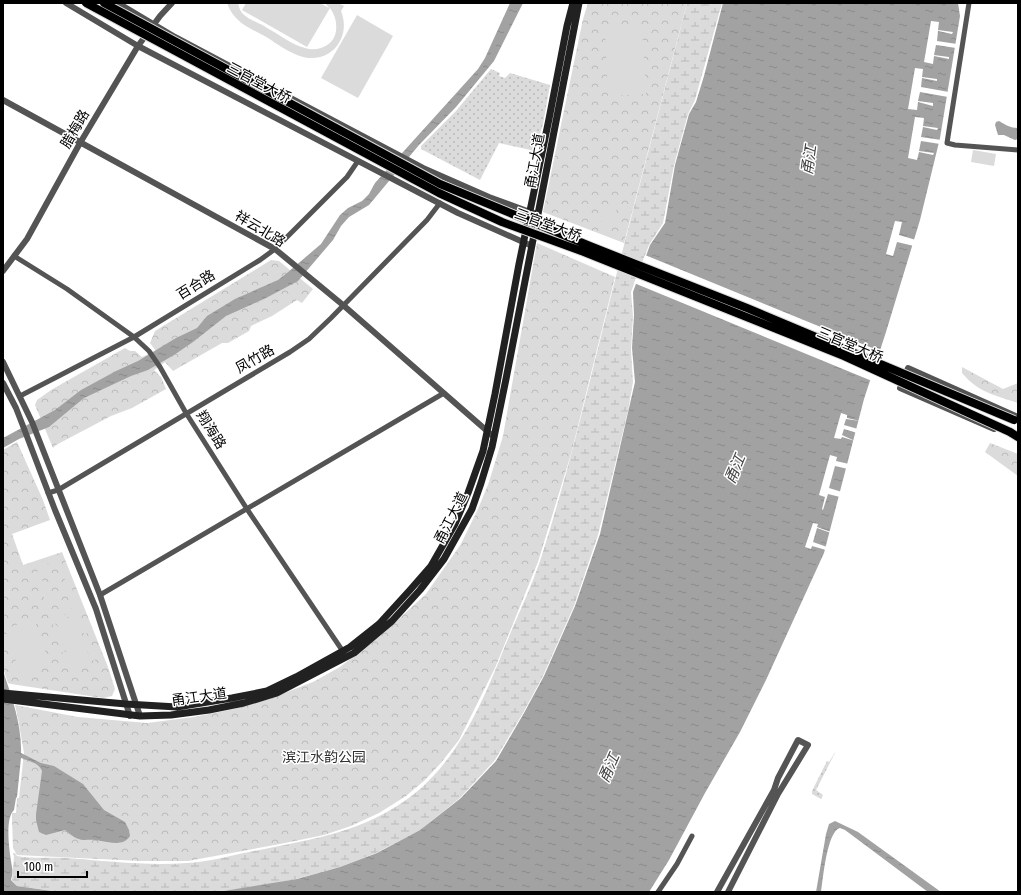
<svg xmlns="http://www.w3.org/2000/svg" width="1021" height="895" viewBox="0 0 1021 895" font-family="'Fira Sans Condensed','Noto Sans SC',sans-serif">
  <style>
    .grass { fill: url(#grass-dots) }
    .wetland { fill: url(#wetland-marsh) }
    .park { fill: url(#park-crowns) }
    .pitch { fill: #dbdbdb; fill-rule: evenodd }
    .water { fill: url(#water-ripples) }
    .pier { fill: #fff }
    .lines { fill: none; stroke-linecap: round; stroke-linejoin: round }
    .primary-casing { stroke: #dbdbdb; stroke-width: 10 }
    .minor { stroke: #545454; stroke-width: 5 }
    .tertiary { stroke: #545454; stroke-width: 6 }
    .secondary { stroke: #212121; stroke-width: 7 }
    .primary { stroke: #000; stroke-width: 8 }
    .primary-bridge-casing { stroke: #dbdbdb; stroke-width: 10; stroke-linecap: butt }
    .primary-bridge { stroke: #000; stroke-width: 8 }
    .labels { text-anchor: middle; dominant-baseline: central; stroke-width: 3; stroke-linejoin: round; paint-order: stroke }
    .street-label { font-size: 14px; fill: #000; stroke: #fff }
    .park-label { font-size: 14px; fill: #323232; stroke: #fff }
    .water-label { font-size: 15px; font-style: italic; fill: #434343; stroke: #fff }
  </style>
  <defs>
    <pattern id="grass-dots" width="8" height="8" patternUnits="userSpaceOnUse"><rect width="8" height="8" fill="#dbdbdb"/><path d="M2 2h.1M6 6h.1" fill="none" stroke="#bababa" stroke-width="1.8" stroke-linecap="round"/></pattern>
    <pattern id="wetland-marsh" width="20" height="14" patternUnits="userSpaceOnUse"><rect width="20" height="14" fill="#dbdbdb"/><path d="M1 5h8M5 5V1M11 12h8M15 12V8" fill="none" stroke="#bababa"/></pattern>
    <pattern id="park-crowns" width="20" height="18" patternUnits="userSpaceOnUse"><rect width="20" height="18" fill="#dbdbdb"/><path d="M2 6a3 3 0 1 1 6 0M12 15a3 3 0 1 1 6 0" fill="none" stroke="#bababa"/></pattern>
    <pattern id="water-ripples" width="26" height="14" patternUnits="userSpaceOnUse"><rect width="26" height="14" fill="#a2a2a2"/><path d="M2 4q2-2 4 0t4 0M15 11q2-2 4 0t4 0" fill="none" stroke="#8a8a8a"/></pattern>
  </defs>
  <rect width="100%" height="100%" fill="#fff"/>
  <path class="grass" d="M 491,69 L 500,73 L 499,76 L 505,78 L 510,73 L 550,85 L 543,124 L 535,151 L 499,143 L 480,180 L 421,149 L 421,146 L 456,111 Z
    M 836,751 L 816,790 L 823,795 L 821,799 L 812,794 L 812,791 L 827,761 L 829,762 Z"/>
  <path class="wetland" d="M 687,3 L 722,3 L 695,100 L 688,114 L 674,165 L 663,223 L 649,245 L 631,292 L 633,316 L 631,350 L 633,382 L 628,411 L 598,535 L 574,606 L 543,676 L 523,713 L 495,760 L 460,798 L 420,830 L 376,853 L 340,867 L 296,879 L 261,886 L 214,892 L 60,892 L 17,886 L 12,880 L 14,857 L 13,853 L 15,853 L 17,856 C 34,859 51,857 67,858 C 107,861 147,866 187,863 C 207,862 229,856 249,852 C 308,840 365,833 414,794 C 460,757 484,699 505,646 C 517,617 531,588 541,558 C 570,468 591,375 614,284 C 638,190 663,97 687,3 Z"/>
  <path class="park" d="M 588,3 L 687,3 L 624,243 L 543,212 L 583,19 Z
    M 537,243 L 615,277 L 571,454 L 538,562 L 495,668 L 459,740 L 440,764 L 425,780 L 406,796 L 379,813 L 351,826 L 324,835 L 280,844 L 188,861 L 140,861 L 17,855 L 13,848 L 12,818 L 12,813 L 16,813 L 17,798 L 19,798 L 24,753 L 18,718 L 15,705 L 78,717 L 147,723 L 194,717 L 234,709 L 269,699 L 313,682 L 340,667 L 379,637 L 426,594 L 461,544 L 478,509 L 489,482 L 503,436 Z
    M 271,260 L 279,261 L 313,289 L 302,303 L 297,300 L 272,316 L 251,326 L 249,331 L 228,343 L 222,343 L 173,371 L 165,362 L 154,370 L 161,377 L 166,389 L 132,408 L 111,416 L 56,445 L 53,448 L 35,405 L 37,400 L 51,390 L 125,348 L 130,351 L 135,351 L 142,357 L 156,351 L 150,343 L 155,331 Z
    M 962,367 L 1003,389 L 1018,383 L 1018,403 C 995,395 979,393 962,373 Z
    M 17,442 L 43,500 L 50,520 L 12,534 L 23,565 L 62,552 L 108,667 L 115,689 L 112,696 L 103,698 L 11,684 L 8,683 L 3,668 L 3,450 Z
    M 990,443 L 1018,454 L 1018,476 L 985,452 Z"/>
  <path class="pitch" d="M 227,3 L 238,3 C 239,7 240,11 243,14 C 249,20 260,23 267,28 C 279,34 292,45 305,48 C 318,52 334,46 336,31 C 337,22 335,15 330,8 L 307,47 L 242,10 L 246,3 L 320,3 L 329,8 L 325,3 L 338,3 L 344,6 L 341,11 C 345,21 345,32 340,41 C 332,57 313,62 297,55 C 287,51 277,44 268,38 C 250,28 234,23 227,3 Z
    M 357,15 L 393,36 L 358,98 L 321,78 Z
    M 642,26 L 646,94 L 608,96 L 605,28 Z
    M 973,150 L 996,154 L 994,166 L 971,162 Z
    M 602,207 L 616,207 L 617,223 L 602,223 Z
    M 46,559 C 54,558 60,560 65,567 L 96,663 C 97,679 78,685 69,672 L 38,580 C 36,571 38,564 46,559 ZM 52,562 L 59,565 L 61,568 L 73,604 L 71,610 L 65,615 L 57,615 L 52,610 L 41,576 L 43,567 L 48,563 ZM 76,611 L 94,662 C 94,676 80,681 71,670 L 53,617 C 63,620 69,618 76,611 Z
    M 34,618 L 50,666 L 21,676 L 5,629 Z
    M 76,618 L 91,662 L 72,669 L 57,624 Z"/>
  <path class="water" d="M 510,3 L 523,3 L 494,61 L 456,107 L 419,145 L 369,205 L 349,217 L 341,226 L 333,240 L 298,281 L 266,298 L 226,316 L 193,342 L 174,355 L 148,370 L 131,376 L 84,398 L 49,427 L 19,439 L 3,448 L 3,438 L 55,410 L 81,390 L 116,371 L 138,361 L 176,338 L 197,328 L 207,316 L 235,299 L 278,280 L 287,273 L 321,244 L 340,215 L 348,208 L 362,201 L 369,194 L 375,183 L 478,69 L 485,58 Z
    M 723,3 L 958,3 L 960,16 L 940,138 L 920,220 L 886,332 L 864,399 L 824,553 L 766,680 L 740,732 L 705,793 L 669,860 L 649,892 L 217,892 L 297,879 L 340,867 L 377,853 L 420,830 L 461,798 L 496,761 L 524,713 L 544,676 L 575,606 L 600,534 L 635,382 L 632,348 L 634,315 L 633,292 L 650,245 L 665,223 L 675,165 L 689,114 L 696,102 L 704,76 Z
    M 999,121 C 1006,125 1010,128 1018,128 L 1018,139 L 1015,140 L 1004,135 L 998,135 L 995,125 L 996,122 Z
    M 3,671 C 12,697 22,726 21,753 L 41,763 L 54,766 L 83,784 L 104,810 L 125,822 L 129,830 L 130,836 C 123,848 106,841 95,840 C 90,839 83,841 79,839 C 74,838 69,833 65,830 L 46,835 L 39,832 L 36,820 L 36,814 L 42,771 C 39,763 29,761 21,758 L 17,797 L 16,798 L 14,810 C 4,819 10,855 12,867 C 13,871 12,876 11,880 L 17,886 L 59,892 L 3,892 Z
    M 835,821 L 858,832 L 941,892 L 928,892 L 845,830 L 840,828 C 827,831 823,879 821,892 L 816,892 L 826,834 L 829,824 Z"/>
  <path class="pier" d="M 931,21 L 939,22 L 938,30 L 953,32 L 952,34 L 938,31 L 937,41 L 957,44 L 956,48 L 936,45 L 934,55 L 949,57 L 949,59 L 934,56 L 933,64 L 924,62 Z
    M 915,68 L 923,69 L 922,77 L 937,79 L 937,81 L 922,78 L 921,87 L 949,92 L 948,97 L 920,92 L 918,101 L 933,103 L 933,106 L 918,102 L 917,110 L 908,109 Z
    M 915,117 L 924,118 L 923,126 L 938,128 L 937,130 L 923,127 L 921,137 L 941,140 L 940,144 L 921,141 L 919,151 L 934,153 L 933,155 L 919,152 L 917,160 L 908,158 Z
    M 895,221 L 902,222 L 899,235 L 916,240 L 914,246 L 897,242 L 893,256 L 886,254 Z
    M 645,255 L 882,352 L 872,381 L 634,283 Z
    M 841,413 L 847,415 L 847,418 L 860,421 L 846,419 L 844,425 L 858,429 L 857,433 L 844,429 L 842,435 L 855,441 L 842,437 L 841,439 L 834,438 Z
    M 830,455 L 837,457 L 836,461 L 849,464 L 848,469 L 835,466 L 829,488 L 842,492 L 840,497 L 828,494 L 823,510 L 822,509 L 825,497 L 819,495 Z
    M 813,523 L 818,524 L 817,527 L 831,532 L 831,533 L 817,528 L 813,542 L 827,547 L 826,550 L 812,546 L 811,549 L 805,547 Z"/>
  <g class="lines">
    <g class="primary-casing">
      <path id="primary" d="M 1010,432 L 1018,437"/>
    </g>
    <path class="minor" d="M 969,3 L 947,143 L 955,145 L 1018,150
      M 14,256 L 67,289 L 134,337 L 149,351 L 160,367 L 186,413 L 247,509 L 344,653
      M 20,396 L 134,337 L 260,260 L 275,249 L 347,177 L 358,161
      M 48,493 L 58,490 L 290,352 L 309,339 L 331,318 L 427,220 L 440,203
      M 100,595 L 444,393
      M 658,892 L 677,864 L 692,836"/>
    <path class="tertiary" d="M 66,3 L 138,46 L 458,213 L 532,246
      M 118,3 L 175,37 L 423,168 L 489,197 L 530,212 L 538,214
      M 3,100 L 275,249 L 343,305 L 494,437
      M 3,271 L 27,239 L 80,143 L 138,46 L 160,16 L 172,3
      M 3,362 L 32,422 L 100,595 L 140,716
      M 3,383 L 16,408 L 23,426 L 55,510 L 96,609 L 130,716
      M 994,429 L 900,388 L 908,368 L 1018,417
      M 717,892 L 774,790 L 778,778 L 798,740 L 808,745 L 778,794 L 728,892"/>
    <path class="secondary" d="M 3,693 L 126,704 L 177,707 L 232,698 L 267,691 L 296,677 L 350,647 L 379,624 L 410,590 L 431,566 L 455,524 L 468,493 L 483,451 L 495,394 L 519,264 L 549,119 L 567,26 L 573,3
      M 3,699 L 140,716 L 171,715 L 209,710 L 244,703 L 277,693 L 354,653 L 392,621 L 420,590 L 444,559 L 472,509 L 481,483 L 492,447 L 506,379 L 579,3"/>
    <use href="#primary" class="primary"/>
    <g class="primary-bridge-casing">
      <path id="primary-bridge" d="M 86,3 L 439,193 L 502,222 L 584,252 L 844,356 L 1010,432
        M 104,3 L 440,184 L 590,246 L 747,308 L 1014,420"/>
    </g>
    <use href="#primary-bridge" class="primary-bridge"/>
  </g>
  <g class="labels">
    <g class="street-label">
      <text transform="translate(259 83) rotate(28)">三官堂大桥</text>
      <text transform="translate(75 129) rotate(-60)">腊梅路</text>
      <text transform="translate(535 161) rotate(-80)">甬江大道</text>
      <text transform="translate(548 225) rotate(20)">三官堂大桥</text>
      <text transform="translate(260 229) rotate(31)">祥云北路</text>
      <text transform="translate(196 285) rotate(-32)">百合路</text>
      <text transform="translate(850 345) rotate(23)">三官堂大桥</text>
      <text transform="translate(255 359) rotate(-30)">凤竹路</text>
      <text transform="translate(211 430) rotate(58)">翔海路</text>
      <text transform="translate(451 518) rotate(-63)">甬江大道</text>
      <text transform="translate(199 697) rotate(-8)">甬江大道</text>
    </g>
    <g class="park-label">
      <text x="324" y="757">滨江水韵公园</text>
    </g>
    <g class="water-label">
      <text transform="translate(809 160) rotate(-82)">甬江</text>
      <text transform="translate(735 469) rotate(-67)">甬江</text>
      <text transform="translate(609 768) rotate(-66)">甬江</text>
    </g>
  </g>
  <rect width="1021" height="895" fill="none" stroke="#000000" stroke-width="8"/>
  <path d="M18 871v6h69v-6" fill="none" stroke="#000000" stroke-width="2"/>
  <text x="24" y="871" font-size="12" fill="#000000" stroke="#ffffff" stroke-width="3" paint-order="stroke">100 m</text>
</svg>
